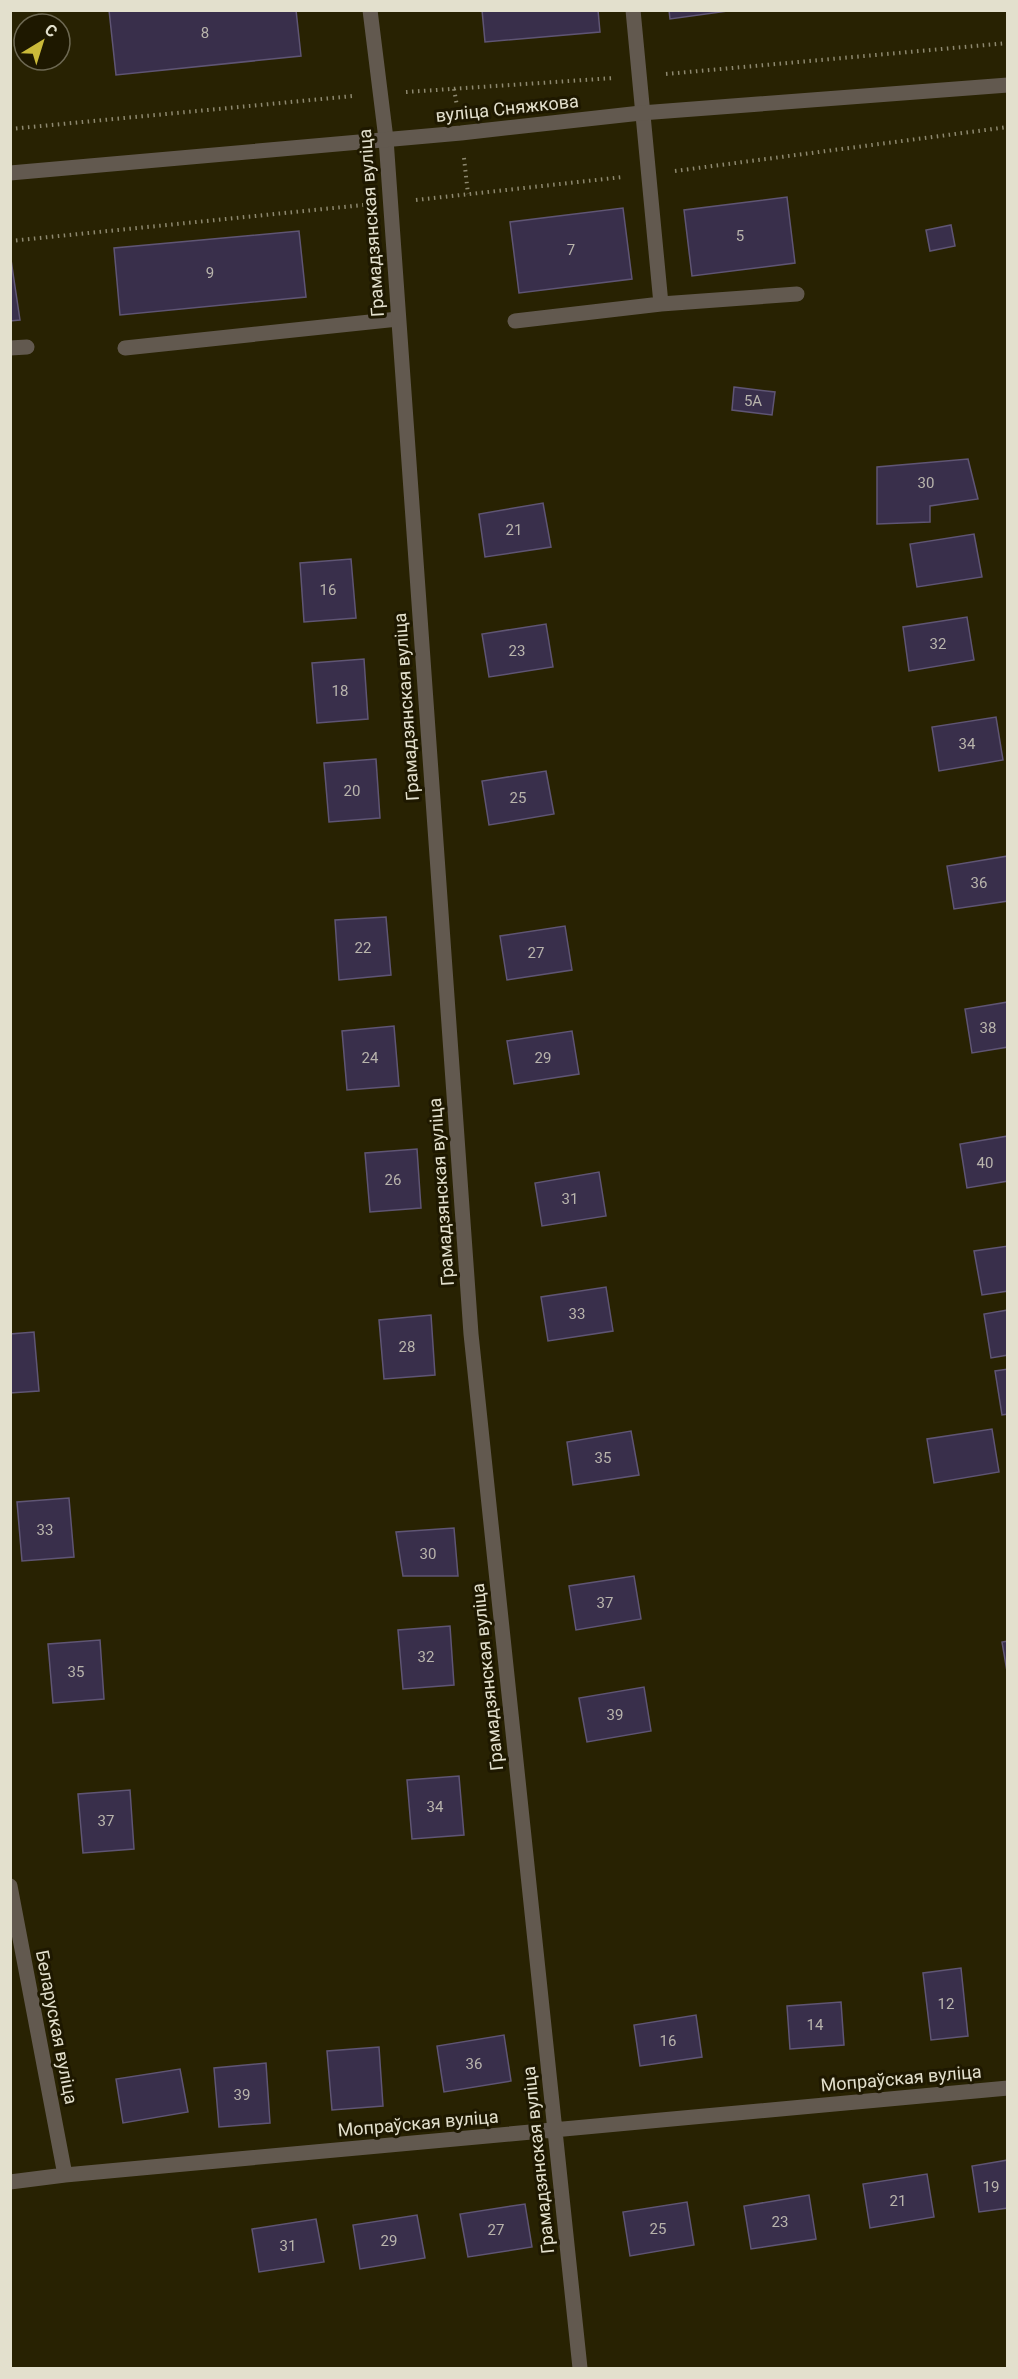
<svg xmlns="http://www.w3.org/2000/svg" width="1018" height="2379" viewBox="0 0 1018 2379" font-family="Roboto,sans-serif">
  <style>
    .building { fill: #392f4b; stroke: #5f5574; stroke-width: 1.5 }
    .lines { fill: none; stroke-linecap: round; stroke-linejoin: round }
    .path { stroke: #8d886f; stroke-width: 4; stroke-dasharray: 1.5 4.5; stroke-linecap: butt }
    .service { stroke: #62594f; stroke-width: 15 }
    .minor { stroke: #62594f; stroke-width: 15 }
    .tertiary { stroke: #62594f; stroke-width: 15 }
    .labels { text-anchor: middle; dominant-baseline: central; stroke-width: 6; stroke-linejoin: round; paint-order: stroke }
    .number-label { font-size: 15px; fill: #b8b4ac }
    .street-label { font-size: 18px; fill: #e3e0cd; stroke: #1e1800 }
  </style>
  <rect width="100%" height="100%" fill="#282202"/>
  <path class="building" d="M 109,10 L 296,10 L 301,56 L 116,75 Z
    M 482,10 L 598,10 L 600,32 L 485,42 Z
    M 669,10 L 735,10 L 670,19 Z
    M 787,197 L 795,263 L 692,276 L 684,210 Z
    M 623,208 L 632,279 L 519,293 L 510,222 Z
    M 951,225 L 955,246 L 930,251 L 926,230 Z
    M 299,231 L 306,297 L 120,315 L 114,248 Z
    M 10,253 L 20,320 L 10,321 Z
    M 734,387 L 775,392 L 772,415 L 732,410 Z
    M 968,459 L 978,499 L 930,506 L 930,522 L 877,524 L 877,467 Z
    M 543,503 L 551,547 L 485,557 L 479,514 Z
    M 974,534 L 982,577 L 917,587 L 910,544 Z
    M 351,559 L 356,618 L 304,622 L 300,563 Z
    M 967,617 L 974,660 L 909,671 L 903,627 Z
    M 546,624 L 553,667 L 489,677 L 482,634 Z
    M 364,659 L 368,719 L 317,723 L 312,663 Z
    M 996,717 L 1003,760 L 939,771 L 932,727 Z
    M 376,759 L 380,818 L 329,822 L 324,763 Z
    M 546,771 L 554,814 L 489,825 L 482,781 Z
    M 1008,856 L 1008,901 L 954,909 L 947,866 Z
    M 386,917 L 391,975 L 339,980 L 335,920 Z
    M 565,926 L 572,970 L 507,980 L 500,936 Z
    M 1008,1002 L 1008,1047 L 972,1053 L 965,1009 Z
    M 394,1026 L 399,1086 L 347,1090 L 342,1031 Z
    M 572,1031 L 579,1074 L 514,1084 L 507,1041 Z
    M 1008,1136 L 1008,1181 L 967,1188 L 960,1144 Z
    M 417,1149 L 421,1208 L 370,1212 L 365,1153 Z
    M 599,1172 L 606,1216 L 542,1226 L 535,1183 Z
    M 1008,1246 L 1008,1291 L 982,1295 L 974,1251 Z
    M 606,1287 L 613,1331 L 548,1341 L 541,1297 Z
    M 1008,1310 L 1008,1355 L 991,1358 L 984,1314 Z
    M 431,1315 L 435,1375 L 384,1379 L 379,1320 Z
    M 34,1332 L 39,1391 L 10,1393 L 10,1334 Z
    M 1008,1369 L 1008,1414 L 1002,1415 L 995,1371 Z
    M 992,1429 L 999,1472 L 934,1483 L 927,1439 Z
    M 631,1431 L 639,1475 L 573,1485 L 567,1442 Z
    M 69,1498 L 74,1557 L 22,1561 L 17,1502 Z
    M 454,1528 L 458,1576 L 403,1576 L 396,1532 Z
    M 634,1576 L 641,1619 L 576,1630 L 569,1586 Z
    M 450,1626 L 454,1685 L 403,1689 L 398,1630 Z
    M 100,1640 L 104,1699 L 53,1703 L 48,1644 Z
    M 1008,1641 L 1008,1677 L 1002,1642 Z
    M 644,1687 L 651,1731 L 587,1742 L 579,1698 Z
    M 459,1776 L 464,1835 L 412,1839 L 407,1780 Z
    M 130,1790 L 134,1849 L 83,1853 L 78,1794 Z
    M 961,1968 L 968,2036 L 931,2040 L 923,1973 Z
    M 841,2002 L 844,2045 L 790,2049 L 787,2006 Z
    M 696,2015 L 702,2057 L 640,2066 L 634,2025 Z
    M 504,2035 L 511,2081 L 444,2092 L 437,2046 Z
    M 379,2047 L 383,2106 L 332,2110 L 327,2051 Z
    M 266,2063 L 270,2123 L 219,2127 L 214,2068 Z
    M 180,2069 L 188,2112 L 123,2123 L 116,2079 Z
    M 1008,2160 L 1008,2208 L 979,2212 L 972,2166 Z
    M 927,2174 L 934,2217 L 870,2228 L 863,2184 Z
    M 809,2195 L 816,2239 L 751,2249 L 744,2206 Z
    M 687,2202 L 694,2245 L 630,2256 L 623,2212 Z
    M 525,2204 L 532,2247 L 468,2257 L 460,2214 Z
    M 417,2215 L 425,2258 L 360,2269 L 353,2225 Z
    M 316,2219 L 324,2262 L 259,2272 L 252,2229 Z"/>
  <g class="lines">
    <path class="path" d="M 666,74 L 1008,43
      M 454,89 L 457,106
      M 406,92 L 614,78
      M 10,129 L 353,96
      M 464,158 L 468,194
      M 675,171 L 1008,127
      M 416,200 L 623,177
      M 10,241 L 363,205"/>
    <path class="service" d="M 661,304 L 797,294
      M 515,321 L 661,304 L 633,10
      M 10,348 L 27,347
      M 125,348 L 398,319"/>
    <path class="minor" d="M 370,10 L 386,139 L 471,1334 L 580,2368
      M 10,1886 L 65,2175
      M 10,2182 L 65,2175 L 1008,2088"/>
    <path class="tertiary" d="M 10,173 L 461,133 L 641,113 L 1008,85"/>
  </g>
  <g class="labels">
    <g class="number-label">
      <text x="205" y="33">8</text>
      <text x="740" y="236">5</text>
      <text x="571" y="250">7</text>
      <text x="210" y="273">9</text>
      <text x="753" y="401">5А</text>
      <text x="926" y="483">30</text>
      <text x="514" y="530">21</text>
      <text x="328" y="590">16</text>
      <text x="938" y="644">32</text>
      <text x="517" y="651">23</text>
      <text x="340" y="691">18</text>
      <text x="967" y="744">34</text>
      <text x="352" y="791">20</text>
      <text x="518" y="798">25</text>
      <text x="979" y="883">36</text>
      <text x="363" y="948">22</text>
      <text x="536" y="953">27</text>
      <text x="988" y="1028">38</text>
      <text x="370" y="1058">24</text>
      <text x="543" y="1058">29</text>
      <text x="985" y="1163">40</text>
      <text x="393" y="1180">26</text>
      <text x="570" y="1199">31</text>
      <text x="577" y="1314">33</text>
      <text x="407" y="1347">28</text>
      <text x="603" y="1458">35</text>
      <text x="45" y="1530">33</text>
      <text x="428" y="1554">30</text>
      <text x="605" y="1603">37</text>
      <text x="426" y="1657">32</text>
      <text x="76" y="1672">35</text>
      <text x="615" y="1715">39</text>
      <text x="435" y="1807">34</text>
      <text x="106" y="1821">37</text>
      <text x="946" y="2004">12</text>
      <text x="815" y="2025">14</text>
      <text x="668" y="2041">16</text>
      <text x="474" y="2064">36</text>
      <text x="242" y="2095">39</text>
      <text x="991" y="2187">19</text>
      <text x="898" y="2201">21</text>
      <text x="780" y="2222">23</text>
      <text x="658" y="2229">25</text>
      <text x="496" y="2230">27</text>
      <text x="389" y="2241">29</text>
      <text x="288" y="2246">31</text>
    </g>
    <g class="street-label">
      <text transform="translate(507 108) rotate(-6)">вуліца Сняжкова</text>
      <text transform="translate(371 223) rotate(-94)">Грамадзянская вуліца</text>
      <text transform="translate(406 707) rotate(-94)">Грамадзянская вуліца</text>
      <text transform="translate(441 1192) rotate(-94)">Грамадзянская вуліца</text>
      <text transform="translate(487 1677) rotate(-96)">Грамадзянская вуліца</text>
      <text transform="translate(57 2027) rotate(79)">Беларуская вуліца</text>
      <text transform="translate(901 2078) rotate(-5)">Мопраўская вуліца</text>
      <text transform="translate(418 2123) rotate(-5)">Мопраўская вуліца</text>
      <text transform="translate(538 2160) rotate(-96)">Грамадзянская вуліца</text>
    </g>
  </g>
  <rect width="1018" height="2379" fill="none" stroke="#e3e0cd" stroke-width="24"/>
  <g transform="translate(42 42) rotate(38)"><circle r="28" fill="#1e1800" stroke="#6d6852" stroke-width="1.5"/>
  <path d="M0-4.5L10 22L0 15L-10 22Z" fill="#cbba39"/>
  <text y="-9" font-size="16" font-weight="bold" text-anchor="middle" fill="#e3e0cd">С</text>
  </g>
</svg>
